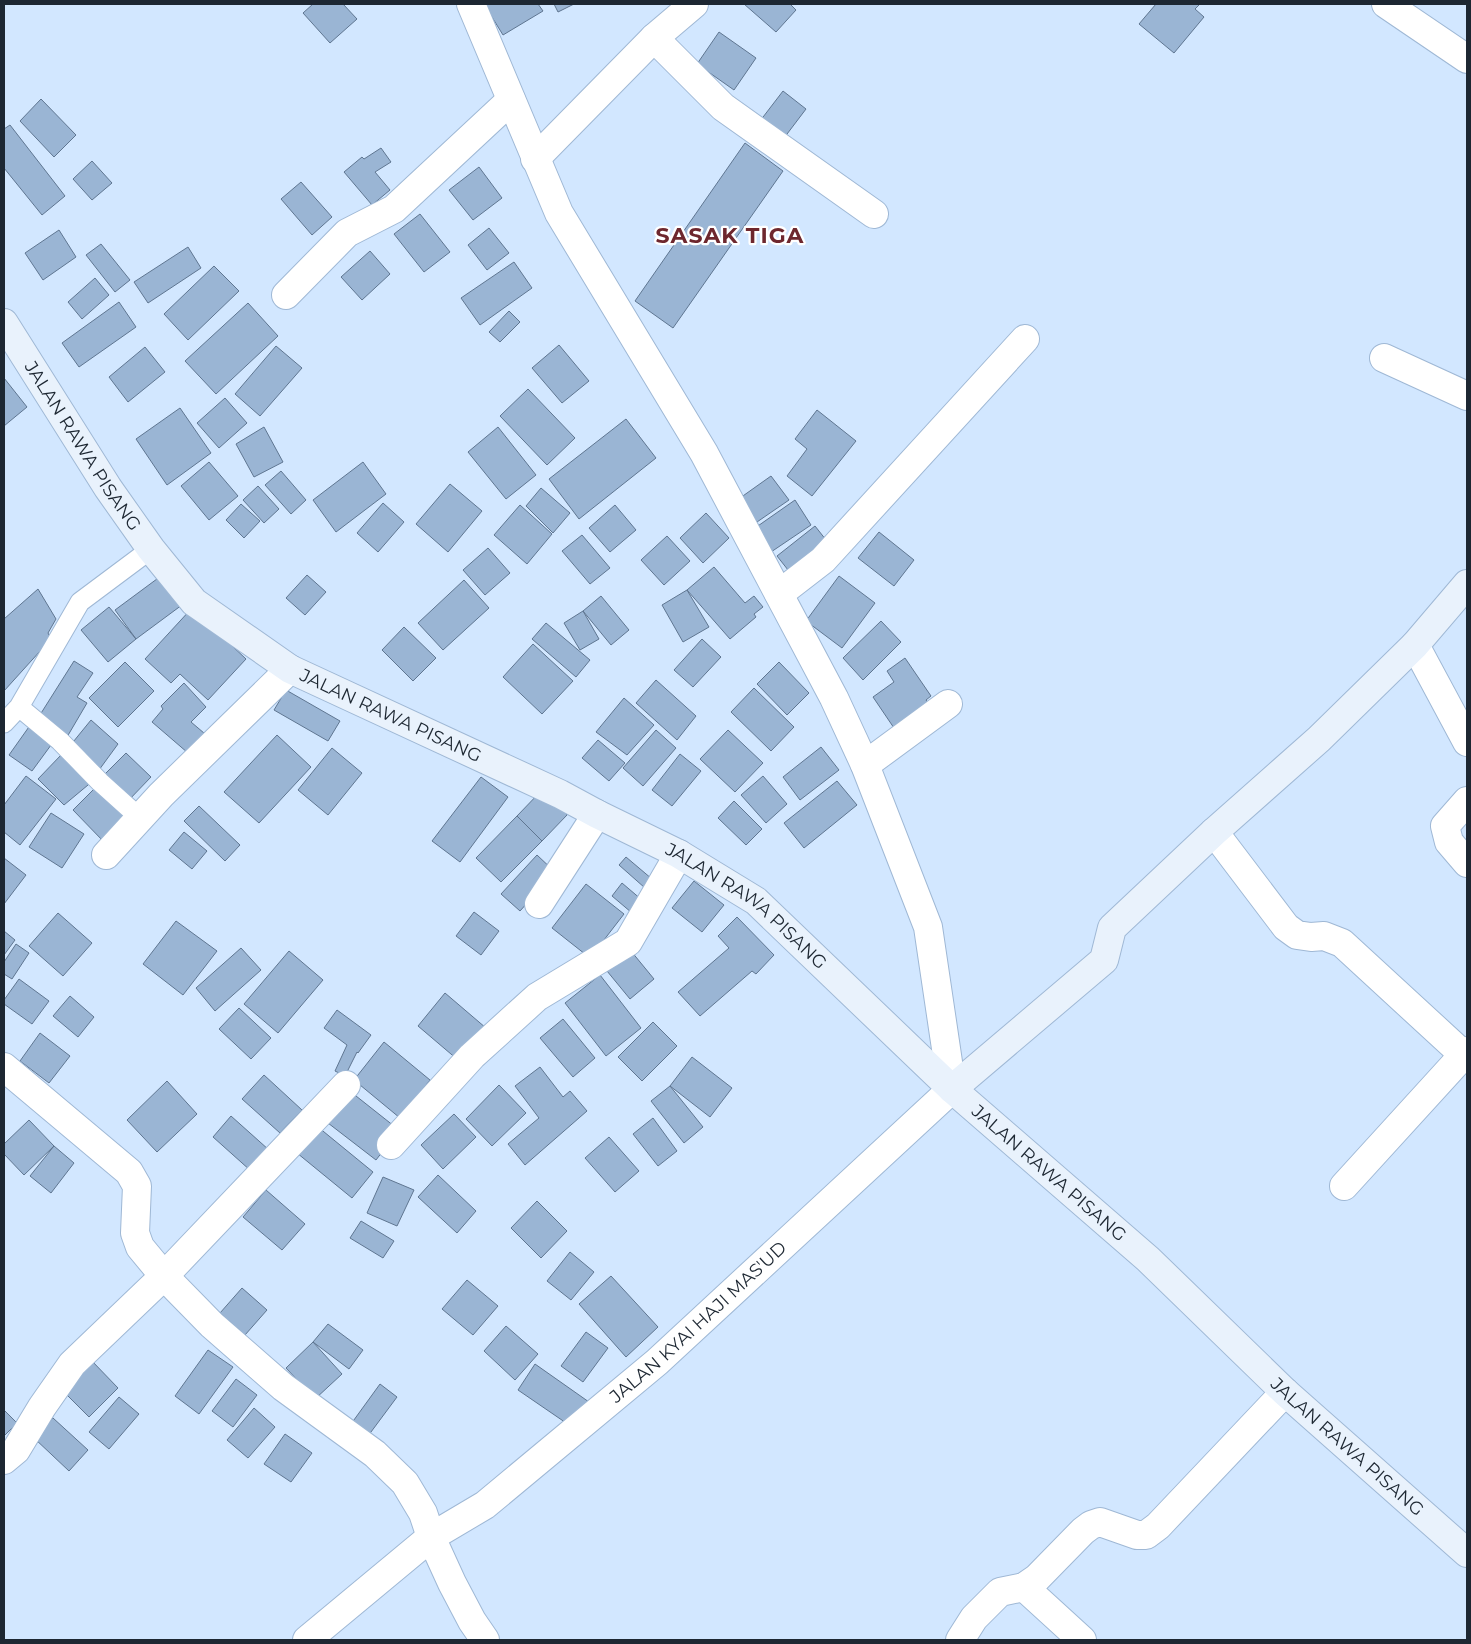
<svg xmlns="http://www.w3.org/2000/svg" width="1471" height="1644" viewBox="0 0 1471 1644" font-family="Montserrat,sans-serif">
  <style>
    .building { fill: #9ab5d4; stroke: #5f7691 }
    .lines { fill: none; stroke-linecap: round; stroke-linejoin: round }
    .lane-casing { stroke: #9fb8d5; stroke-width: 21 }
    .street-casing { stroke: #9fb8d5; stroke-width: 30 }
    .secondary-casing { stroke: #9fb8d5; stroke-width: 30 }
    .lane { stroke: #fff; stroke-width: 19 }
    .street { stroke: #fff; stroke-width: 28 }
    .secondary { stroke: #e9f2fc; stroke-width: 28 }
    .labels { text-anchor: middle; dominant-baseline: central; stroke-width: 4.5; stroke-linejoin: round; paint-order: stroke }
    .street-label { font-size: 18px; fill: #1d2732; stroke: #fff }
    .district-label { font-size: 22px; font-weight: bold; letter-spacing: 1px; fill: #6e272e; stroke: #fff }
  </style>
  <rect width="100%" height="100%" fill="#d2e7ff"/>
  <path class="building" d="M 313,4 L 343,4 L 357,19 L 330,43 L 303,13 Z
    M 484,4 L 538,4 L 543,11 L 503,35 Z
    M 554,4 L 574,4 L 558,12 Z
    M 744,4 L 790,4 L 796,10 L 776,32 Z
    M 1156,4 L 1200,4 L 1195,9 L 1204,17 L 1174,53 L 1139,24 Z
    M 719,32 L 756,58 L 734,90 L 697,64 Z
    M 783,91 L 806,109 L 784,138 L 760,121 Z
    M 41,99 L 76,135 L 54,157 L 20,121 Z
    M 10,125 L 65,196 L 42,215 L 4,168 L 4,129 Z
    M 745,143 L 783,171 L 673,328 L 635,301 Z
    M 381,148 L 391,162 L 375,172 L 390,190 L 372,205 L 344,172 L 362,157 L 364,159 Z
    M 92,161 L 112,183 L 92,200 L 73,179 Z
    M 479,167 L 502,198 L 473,220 L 449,190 Z
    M 301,182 L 332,217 L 312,235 L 281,199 Z
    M 420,214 L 450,252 L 424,272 L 394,234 Z
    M 489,228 L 509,253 L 487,270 L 468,245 Z
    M 59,230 L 76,257 L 43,280 L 25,253 Z
    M 101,244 L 130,280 L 115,292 L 86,255 Z
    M 188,247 L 201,268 L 148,303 L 134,282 Z
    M 370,251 L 390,274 L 362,300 L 341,277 Z
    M 514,262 L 532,288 L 480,325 L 461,298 Z
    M 214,266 L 239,291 L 188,340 L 164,314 Z
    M 95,278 L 109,295 L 82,319 L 68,302 Z
    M 119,302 L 136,327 L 79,367 L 62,343 Z
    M 248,303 L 278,336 L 216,394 L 185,361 Z
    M 509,311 L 520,322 L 500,342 L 489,332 Z
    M 559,345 L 589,381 L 562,403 L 532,368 Z
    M 276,346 L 302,368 L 260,416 L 235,394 Z
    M 145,347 L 165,372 L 128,402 L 109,377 Z
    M 4,378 L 27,407 L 4,426 Z
    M 528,389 L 575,438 L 547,465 L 500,416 Z
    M 225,398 L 247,423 L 219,448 L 197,423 Z
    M 180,408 L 211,453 L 167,485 L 136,439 Z
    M 817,410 L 856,441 L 812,496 L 787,476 L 807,449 L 795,439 Z
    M 626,419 L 656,458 L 579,519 L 549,479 Z
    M 264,427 L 283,462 L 254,477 L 236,444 Z
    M 498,427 L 536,475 L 506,499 L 468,452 Z
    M 209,462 L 238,496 L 209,520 L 181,486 Z
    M 363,462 L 386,494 L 336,532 L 313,500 Z
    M 281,471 L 306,500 L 291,514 L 265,485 Z
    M 771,476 L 789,500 L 757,522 L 740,498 Z
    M 450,484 L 482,511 L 448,552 L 416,524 Z
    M 258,486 L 279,509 L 264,523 L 243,500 Z
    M 541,488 L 570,513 L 553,533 L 526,506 Z
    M 795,500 L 811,525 L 771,552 L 755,528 Z
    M 383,503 L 404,522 L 378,552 L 357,533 Z
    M 241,504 L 260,521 L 244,538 L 226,520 Z
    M 520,505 L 552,534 L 527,564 L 494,535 Z
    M 615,505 L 636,530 L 610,552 L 589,528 Z
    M 706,513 L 729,538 L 703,563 L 680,538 Z
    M 815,526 L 830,545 L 792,575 L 777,556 Z
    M 879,532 L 914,560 L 894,586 L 858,558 Z
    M 582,535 L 610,568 L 590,584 L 562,551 Z
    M 667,536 L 690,561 L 664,585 L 641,560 Z
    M 488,548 L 510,573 L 485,595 L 463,570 Z
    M 714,567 L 745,603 L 754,596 L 763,607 L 754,614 L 756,617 L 730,639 L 687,590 Z
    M 165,573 L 186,602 L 136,639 L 115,610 Z
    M 307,575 L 326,592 L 305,615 L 286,598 Z
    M 839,576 L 875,603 L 842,648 L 806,621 Z
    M 464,580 L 489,608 L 443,650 L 418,623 Z
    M 38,589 L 56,619 L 48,633 L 51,639 L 4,691 L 4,619 Z
    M 687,590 L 709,627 L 683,642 L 662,605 Z
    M 601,596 L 629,630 L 611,645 L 583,611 Z
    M 109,607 L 136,639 L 108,662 L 81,630 Z
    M 192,608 L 246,659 L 208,700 L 180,674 L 171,683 L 145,659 Z
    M 583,611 L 599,639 L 580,650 L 564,623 Z
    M 881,621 L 901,642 L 863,680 L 843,658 Z
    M 546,623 L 590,660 L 576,677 L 532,639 Z
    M 404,627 L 436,658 L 413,681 L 382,650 Z
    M 702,639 L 721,657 L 693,687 L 674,670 Z
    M 533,644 L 573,681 L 542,714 L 503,677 Z
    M 905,658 L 931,696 L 926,700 L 929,704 L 894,728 L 873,697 L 894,682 L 887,671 Z
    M 74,661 L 93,673 L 77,697 L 87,703 L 67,737 L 38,718 Z
    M 125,662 L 154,691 L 118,727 L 89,698 Z
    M 779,662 L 809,693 L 787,715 L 757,684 Z
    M 656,680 L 696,716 L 677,740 L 636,703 Z
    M 184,683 L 206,707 L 191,722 L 211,739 L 195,759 L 152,722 L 163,709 L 161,706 Z
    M 754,688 L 794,727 L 771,751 L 731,712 Z
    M 286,690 L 340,721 L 328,741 L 274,710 Z
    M 624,698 L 654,725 L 627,755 L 596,732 Z
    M 91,720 L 118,744 L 99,770 L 69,747 Z
    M 31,724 L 54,741 L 32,771 L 9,755 Z
    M 656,730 L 676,748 L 643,786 L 623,768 Z
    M 728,730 L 763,763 L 735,792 L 700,759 Z
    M 277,735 L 311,767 L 259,823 L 224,792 Z
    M 598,740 L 625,763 L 609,781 L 582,758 Z
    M 821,747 L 839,770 L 800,800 L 783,777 Z
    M 332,748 L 362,773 L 328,815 L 298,790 Z
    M 126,753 L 151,777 L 126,803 L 101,778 Z
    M 62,754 L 94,780 L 64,805 L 38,779 Z
    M 680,754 L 701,771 L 672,806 L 652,790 Z
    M 26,776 L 56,799 L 20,845 L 4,832 L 4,805 Z
    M 763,776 L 787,804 L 766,823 L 741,795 Z
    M 481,777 L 508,797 L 460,862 L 432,841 Z
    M 837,781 L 857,805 L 804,848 L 784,823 Z
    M 96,787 L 128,819 L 104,842 L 73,810 Z
    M 542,790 L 567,815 L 542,841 L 517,816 Z
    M 734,801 L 762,829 L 746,845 L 718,818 Z
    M 199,806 L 240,845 L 225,861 L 184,821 Z
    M 51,813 L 84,834 L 62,868 L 29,847 Z
    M 517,816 L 542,841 L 501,882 L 476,858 Z
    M 184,832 L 207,851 L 192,869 L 169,850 Z
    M 537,855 L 555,872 L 520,911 L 501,894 Z
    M 626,857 L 652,879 L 645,888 L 619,865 Z
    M 4,858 L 26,875 L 4,904 Z
    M 694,881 L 724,905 L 702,932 L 672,908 Z
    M 622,883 L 649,906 L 638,918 L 612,896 Z
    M 586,884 L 624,914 L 590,958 L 552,928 Z
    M 474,912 L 499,931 L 481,955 L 456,936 Z
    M 58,913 L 92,943 L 63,976 L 29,946 Z
    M 737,917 L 774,955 L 756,974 L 752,971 L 700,1016 L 678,992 L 729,948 L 718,936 Z
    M 176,921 L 217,951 L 183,995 L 143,964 Z
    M 4,931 L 15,940 L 4,955 Z
    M 16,944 L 29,953 L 12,979 L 4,974 L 4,962 Z
    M 241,948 L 261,970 L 215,1011 L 196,988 Z
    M 289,951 L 323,980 L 278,1033 L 244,1004 Z
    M 631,951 L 654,979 L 630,999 L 607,971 Z
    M 600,975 L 641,1028 L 606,1056 L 565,1003 Z
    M 19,979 L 49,1001 L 32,1024 L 4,1004 L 4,1000 Z
    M 445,993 L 486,1028 L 458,1060 L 418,1026 Z
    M 70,996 L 94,1017 L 78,1037 L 53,1016 Z
    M 239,1008 L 271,1038 L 251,1059 L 219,1029 Z
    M 337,1010 L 371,1035 L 358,1053 L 357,1052 L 345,1076 L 335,1071 L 347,1045 L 324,1028 Z
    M 563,1019 L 595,1058 L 573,1077 L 540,1038 Z
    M 653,1022 L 677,1046 L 642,1081 L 618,1057 Z
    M 40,1033 L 70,1056 L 49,1083 L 20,1061 Z
    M 384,1042 L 430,1080 L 400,1118 L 354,1080 Z
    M 692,1057 L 732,1088 L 710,1117 L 670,1086 Z
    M 540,1067 L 563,1097 L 570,1091 L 587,1111 L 525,1165 L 508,1144 L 539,1118 L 515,1086 Z
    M 264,1075 L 302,1110 L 280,1133 L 242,1099 Z
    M 167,1081 L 197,1114 L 157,1152 L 127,1120 Z
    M 499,1085 L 526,1113 L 492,1146 L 466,1119 Z
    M 670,1086 L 703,1127 L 684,1143 L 651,1101 Z
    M 351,1092 L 399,1130 L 376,1160 L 328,1123 Z
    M 454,1114 L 476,1137 L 443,1169 L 421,1145 Z
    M 231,1116 L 269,1150 L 251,1171 L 213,1137 Z
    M 653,1118 L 677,1151 L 658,1166 L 633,1134 Z
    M 29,1120 L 54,1146 L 24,1175 L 4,1154 L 4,1144 Z
    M 318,1127 L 373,1172 L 352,1198 L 297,1153 Z
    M 609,1137 L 639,1171 L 615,1192 L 585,1158 Z
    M 54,1146 L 74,1163 L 51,1193 L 30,1176 Z
    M 438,1175 L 476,1211 L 457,1233 L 418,1197 Z
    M 383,1177 L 414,1190 L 397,1226 L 367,1213 Z
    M 266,1190 L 305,1224 L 282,1250 L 243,1217 Z
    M 537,1201 L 567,1231 L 541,1258 L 511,1228 Z
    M 361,1221 L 394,1241 L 383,1258 L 350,1238 Z
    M 570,1252 L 594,1272 L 571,1300 L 547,1281 Z
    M 611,1276 L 658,1327 L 626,1357 L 579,1304 Z
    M 467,1280 L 498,1306 L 473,1335 L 442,1309 Z
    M 242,1288 L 267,1310 L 245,1335 L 220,1313 Z
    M 328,1324 L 363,1350 L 349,1369 L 313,1342 Z
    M 506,1326 L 538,1354 L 515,1380 L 484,1351 Z
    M 586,1332 L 608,1348 L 583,1382 L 561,1366 Z
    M 313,1342 L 342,1374 L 315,1399 L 286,1368 Z
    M 208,1350 L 233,1367 L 199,1414 L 175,1396 Z
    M 91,1360 L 118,1388 L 89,1417 L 61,1389 Z
    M 535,1364 L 589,1402 L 572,1427 L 518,1390 Z
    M 236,1379 L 257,1395 L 233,1427 L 212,1411 Z
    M 380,1384 L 397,1397 L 368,1436 L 351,1424 Z
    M 119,1397 L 139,1414 L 109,1449 L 89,1432 Z
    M 254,1408 L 275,1427 L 248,1458 L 227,1440 Z
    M 4,1410 L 17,1423 L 4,1436 Z
    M 53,1418 L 88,1450 L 69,1471 L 34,1438 Z
    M 285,1434 L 312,1453 L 291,1482 L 264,1464 Z"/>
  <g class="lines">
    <g class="lane-casing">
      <path id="lane" d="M 19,707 L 60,741 L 100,782 L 140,818
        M 4,723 L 19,707 L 80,602 L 151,549"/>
    </g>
    <g class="street-casing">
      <g id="street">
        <path d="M 1386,4 L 1467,59"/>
        <path d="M 654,38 L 723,107 L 874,214"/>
        <path d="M 535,159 L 654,38 L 694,4"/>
        <path d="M 286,295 L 347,233 L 394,209 L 511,100"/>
        <path d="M 1384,358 L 1467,396"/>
        <path d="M 779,594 L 823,560 L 1025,339"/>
        <path d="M 1415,645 L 1467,742"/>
        <path d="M 865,765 L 948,704"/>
        <path d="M 1467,801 L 1445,826 L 1449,842 L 1467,863"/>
        <path d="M 1214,832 L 1286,927 L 1297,935 L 1311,937 L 1324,936 L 1342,943 L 1467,1058"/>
        <path d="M 106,855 L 161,795 L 290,669"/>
        <path d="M 539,904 L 597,814"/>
        <path d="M 4,1067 L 129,1172 L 137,1186 L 135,1233 L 140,1247 L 164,1276 L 212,1325 L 283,1387 L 375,1454 L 405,1483 L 423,1513 L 431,1537 L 452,1583 L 472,1621 L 485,1640"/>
        <path d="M 391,1145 L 472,1056 L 537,997 L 628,942 L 679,854"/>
        <path d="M 1344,1186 L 1467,1051"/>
        <path d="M 4,1460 L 16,1450 L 42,1407 L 72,1364 L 164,1276 L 346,1085"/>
        <path d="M 1024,1587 L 1082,1640"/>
        <path id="s1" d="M 307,1640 L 431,1537 L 485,1505 L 657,1362 L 952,1089 L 928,927 L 865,765 L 834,698 L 704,453 L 559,213 L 471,4"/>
        <path d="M 960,1640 L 974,1618 L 1000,1592 L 1024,1587 L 1037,1578 L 1083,1531 L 1091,1525 L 1100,1522 L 1137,1535 L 1146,1535 L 1158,1526 L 1285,1392"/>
      </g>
    </g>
    <g class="secondary-casing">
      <g id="secondary">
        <path id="s2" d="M 4,323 L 108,488 L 151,549 L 194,602 L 290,669 L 560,794 L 597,814 L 679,854 L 756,901 L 952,1089 L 1148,1259 L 1285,1392 L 1467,1553"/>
        <path d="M 952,1089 L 1104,960 L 1112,928 L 1214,832 L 1319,739 L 1415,645 L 1467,584"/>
      </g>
    </g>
    <use href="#lane" class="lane"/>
    <use href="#street" class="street"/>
    <use href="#secondary" class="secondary"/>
  </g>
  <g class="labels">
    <g class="street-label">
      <text stroke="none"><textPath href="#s2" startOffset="146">JALAN RAWA PISANG</textPath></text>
      <text stroke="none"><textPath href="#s2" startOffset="566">JALAN RAWA PISANG</textPath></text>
      <text stroke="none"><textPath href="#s2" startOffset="971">JALAN RAWA PISANG</textPath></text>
      <text stroke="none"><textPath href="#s2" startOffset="1376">JALAN RAWA PISANG</textPath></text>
      <text stroke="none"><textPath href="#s1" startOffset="505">JALAN KYAI HAJI MAS'UD</textPath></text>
      <text stroke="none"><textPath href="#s2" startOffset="1781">JALAN RAWA PISANG</textPath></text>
    </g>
    <g class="district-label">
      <text x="730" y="235">SASAK TIGA</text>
    </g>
  </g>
  <rect width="1471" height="1644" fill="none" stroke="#1d2732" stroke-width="10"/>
</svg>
